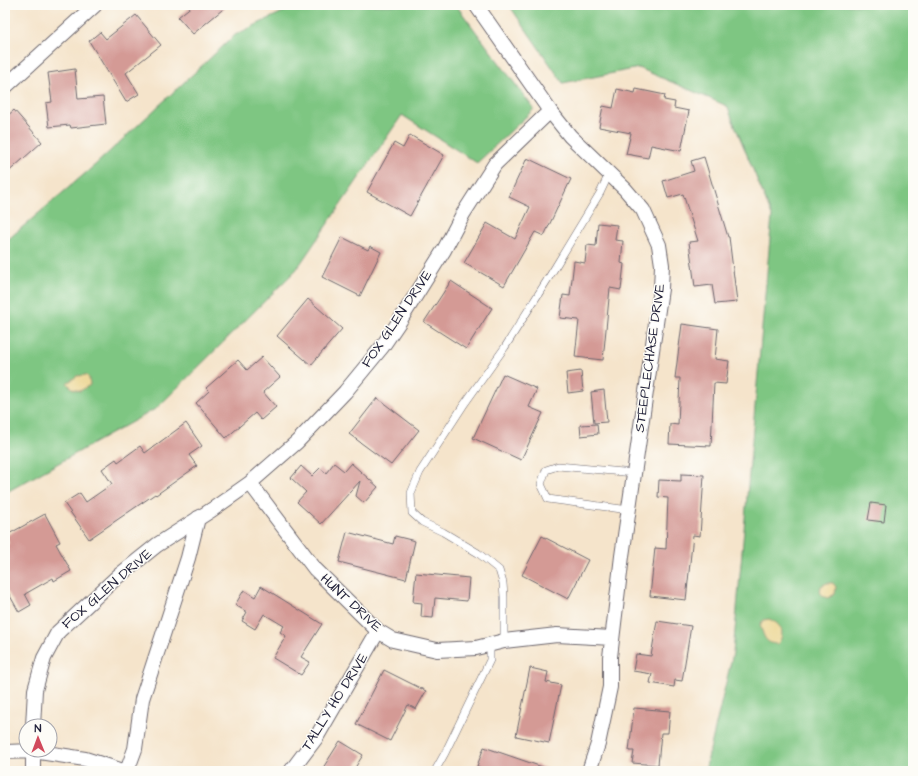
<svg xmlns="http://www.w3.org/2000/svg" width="918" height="776" viewBox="0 0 918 776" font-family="'Architects Daughter',sans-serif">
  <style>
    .green { fill: #7ec682; stroke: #50745e }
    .sand { fill: #eeda9e; stroke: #887e6c }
    .building { fill: #d49a95 }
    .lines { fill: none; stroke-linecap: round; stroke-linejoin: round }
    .service-casing { stroke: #6c666d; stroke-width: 8 }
    .minor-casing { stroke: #6c666d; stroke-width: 16 }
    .service { stroke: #fff; stroke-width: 7 }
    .minor { stroke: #fff; stroke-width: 14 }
    .labels { text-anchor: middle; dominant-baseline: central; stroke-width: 3; stroke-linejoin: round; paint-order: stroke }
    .street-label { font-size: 14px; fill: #22223b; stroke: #fdfcf7 }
  </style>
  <rect width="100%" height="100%" fill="#fdfcf7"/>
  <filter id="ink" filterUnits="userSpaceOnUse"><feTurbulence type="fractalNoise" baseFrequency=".025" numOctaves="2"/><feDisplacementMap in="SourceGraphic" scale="8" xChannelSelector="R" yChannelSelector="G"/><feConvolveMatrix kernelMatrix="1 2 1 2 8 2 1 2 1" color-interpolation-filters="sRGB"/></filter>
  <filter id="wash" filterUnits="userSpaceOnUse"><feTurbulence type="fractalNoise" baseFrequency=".012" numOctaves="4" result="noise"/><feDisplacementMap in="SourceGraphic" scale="16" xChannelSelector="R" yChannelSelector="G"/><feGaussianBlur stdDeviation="0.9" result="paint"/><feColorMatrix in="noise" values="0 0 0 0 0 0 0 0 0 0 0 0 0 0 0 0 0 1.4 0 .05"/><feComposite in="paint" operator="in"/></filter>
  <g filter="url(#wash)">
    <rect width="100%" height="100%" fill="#f5e4cb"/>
    <path class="green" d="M 297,5 L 456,5 L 534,109 L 477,163 L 402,115 L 296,270 L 157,408 L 5,493 L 5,242 L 95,165 L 235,35 Z
      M 509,5 L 913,5 L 913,771 L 705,771 L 733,653 L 772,216 L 727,106 L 639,68 L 563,83 Z"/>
    <path class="sand" d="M 86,375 L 89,378 L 90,385 L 80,391 L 73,389 L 67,383 L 77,376 Z
      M 827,583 L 833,583 L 836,587 L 835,594 L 828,598 L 823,596 L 820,592 L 821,586 Z
      M 769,619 C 781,624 786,632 778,644 C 764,644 764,635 760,625 L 764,620 Z"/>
    <g id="blocks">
      <path class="building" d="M 193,5 L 228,5 L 193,34 L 178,17 Z
        M 136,15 L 161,45 L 126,73 L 139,94 L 126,102 L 89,41 L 100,32 L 106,39 Z
        M 75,69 L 78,99 L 103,97 L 106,124 L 71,128 L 70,125 L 49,127 L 46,103 L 52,102 L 48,73 Z
        M 617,89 L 635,93 L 636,89 L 665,95 L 664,100 L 675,102 L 674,108 L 689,111 L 681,151 L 651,145 L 648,158 L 626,154 L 631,133 L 599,127 L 603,106 L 613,108 Z
        M 14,110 L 42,142 L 5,175 L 5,118 Z
        M 410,135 L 444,155 L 410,216 L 367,192 L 394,143 L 403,148 Z
        M 704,157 L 728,237 L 729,237 L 737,302 L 715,304 L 712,285 L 695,287 L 689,242 L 698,241 L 683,194 L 668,198 L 663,181 L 694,171 L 691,161 Z
        M 527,158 L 571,179 L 544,236 L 535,232 L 504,286 L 464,263 L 487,223 L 515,239 L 530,207 L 509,197 Z
        M 598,223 L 617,225 L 615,240 L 623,241 L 621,263 L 624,264 L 621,290 L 610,288 L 603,360 L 575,357 L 579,320 L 560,318 L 563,295 L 570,296 L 574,261 L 585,263 L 587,245 L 596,246 Z
        M 342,237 L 368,250 L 370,246 L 381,252 L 360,296 L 322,277 Z
        M 451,281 L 492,308 L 466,349 L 424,322 Z
        M 308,299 L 342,329 L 311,365 L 277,336 Z
        M 682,324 L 718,329 L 715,359 L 729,361 L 726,384 L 714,383 L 711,446 L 669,444 L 670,424 L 678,425 L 680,378 L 675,378 Z
        M 262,357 L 280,377 L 263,392 L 276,407 L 261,420 L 255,413 L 226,438 L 196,403 L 209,391 L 206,388 L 238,360 L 247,370 Z
        M 581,371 L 583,391 L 568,393 L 566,373 Z
        M 503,374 L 537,389 L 529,407 L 543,413 L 521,460 L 473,438 Z
        M 604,390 L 607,422 L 594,423 L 591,392 Z
        M 377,398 L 419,430 L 391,465 L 349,434 Z
        M 186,423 L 202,446 L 189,455 L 197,466 L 156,495 L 155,494 L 89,539 L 64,503 L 80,493 L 86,502 L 112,484 L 102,469 L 116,459 L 118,462 L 140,446 L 145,453 Z
        M 597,424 L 598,434 L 581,436 L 580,425 Z
        M 334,463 L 344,471 L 351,463 L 378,487 L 364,503 L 356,496 L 360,481 L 321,524 L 297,502 L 306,492 L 291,478 L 301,466 L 312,476 L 320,468 L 326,473 Z
        M 681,474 L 704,475 L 700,536 L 693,535 L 686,600 L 650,596 L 655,548 L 666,549 L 668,498 L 658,497 L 659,480 L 681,481 Z
        M 871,503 L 886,505 L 884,522 L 868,520 Z
        M 45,514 L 60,542 L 56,544 L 71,571 L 54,581 L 53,578 L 25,594 L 31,605 L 19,612 L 5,587 L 5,546 L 9,543 L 5,536 Z
        M 347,532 L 393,544 L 395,536 L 415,541 L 406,579 L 339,562 Z
        M 542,536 L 588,560 L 568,599 L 522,575 Z
        M 416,573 L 469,578 L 467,601 L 435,598 L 433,618 L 421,617 L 422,603 L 413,602 Z
        M 261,586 L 322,624 L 301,657 L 310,662 L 301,675 L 273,658 L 286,636 L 280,632 L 284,626 L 264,614 L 255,629 L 242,621 L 247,612 L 235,605 L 244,590 L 255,597 Z
        M 657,621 L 691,626 L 682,681 L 675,680 L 674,687 L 650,683 L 652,674 L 633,671 L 636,654 L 651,656 Z
        M 530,668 L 548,672 L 546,682 L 561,685 L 549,743 L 516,736 Z
        M 384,670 L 426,691 L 416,709 L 408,705 L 390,741 L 356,724 Z
        M 634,708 L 670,711 L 668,733 L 661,733 L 658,765 L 632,763 L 634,751 L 629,751 Z
        M 340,741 L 363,755 L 353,771 L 321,771 Z
        M 484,747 L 548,769 L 547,771 L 490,771 L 477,766 Z"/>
    </g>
  </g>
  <g filter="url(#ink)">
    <use href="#blocks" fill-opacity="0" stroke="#6c666d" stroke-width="1"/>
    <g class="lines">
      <g class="service-casing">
        <path id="service" d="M 629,510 L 548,499 L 541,484 L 546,470 L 558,466 L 634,473
          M 504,641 L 504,597 L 503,583 L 499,570 L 478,553 L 443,532 L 422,522 L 412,513 L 411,493 L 420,472 L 463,406 L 505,347 L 551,274 L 600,193 L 609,174
          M 435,771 L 445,753 L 490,660 L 490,644"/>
      </g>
      <g class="minor-casing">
        <path id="minor" d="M 476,5 L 550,111 L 570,136 L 625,189 L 643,210 L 659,245 L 662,265 L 661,289 L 622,556 L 610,657 L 610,687 L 598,744 L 589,771
          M 5,87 L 95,5
          M 250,483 L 315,569 L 378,631 L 393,640 L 437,650 L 476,648 L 504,641 L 557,635 L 612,638
          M 33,726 L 35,690 L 44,658 L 58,632 L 117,577 L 157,545 L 213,509 L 250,483 L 297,442 L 345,392 L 382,347 L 399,322 L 444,250 L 463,214 L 495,164 L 550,111
          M 33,750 L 33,771
          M 5,752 L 33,751 L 85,759 L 123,771
          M 127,771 L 135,749 L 142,699 L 188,558 L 198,518
          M 291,771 L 316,738 L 378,631"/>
      </g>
      <use href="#service" class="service"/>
      <use href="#minor" class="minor"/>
    </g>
  </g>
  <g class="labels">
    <g class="street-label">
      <text transform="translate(397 319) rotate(-56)">FOX GLEN DRIVE</text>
      <text transform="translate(650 358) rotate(-82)">STEEPLECHASE DRIVE</text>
      <text transform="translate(107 589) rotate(-41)">FOX GLEN DRIVE</text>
      <text transform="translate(351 603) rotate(43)">HUNT DRIVE</text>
      <text transform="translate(335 702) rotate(-58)">TALLY HO DRIVE</text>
    </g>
  </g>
  <rect width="918" height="776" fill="none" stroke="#fdfcf7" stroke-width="20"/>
  <g transform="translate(38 738) rotate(359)"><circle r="19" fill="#fdfcf7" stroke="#a5a5ac"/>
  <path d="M0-3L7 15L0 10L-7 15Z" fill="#d1495b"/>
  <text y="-6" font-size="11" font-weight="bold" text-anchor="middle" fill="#22223b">N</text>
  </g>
</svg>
